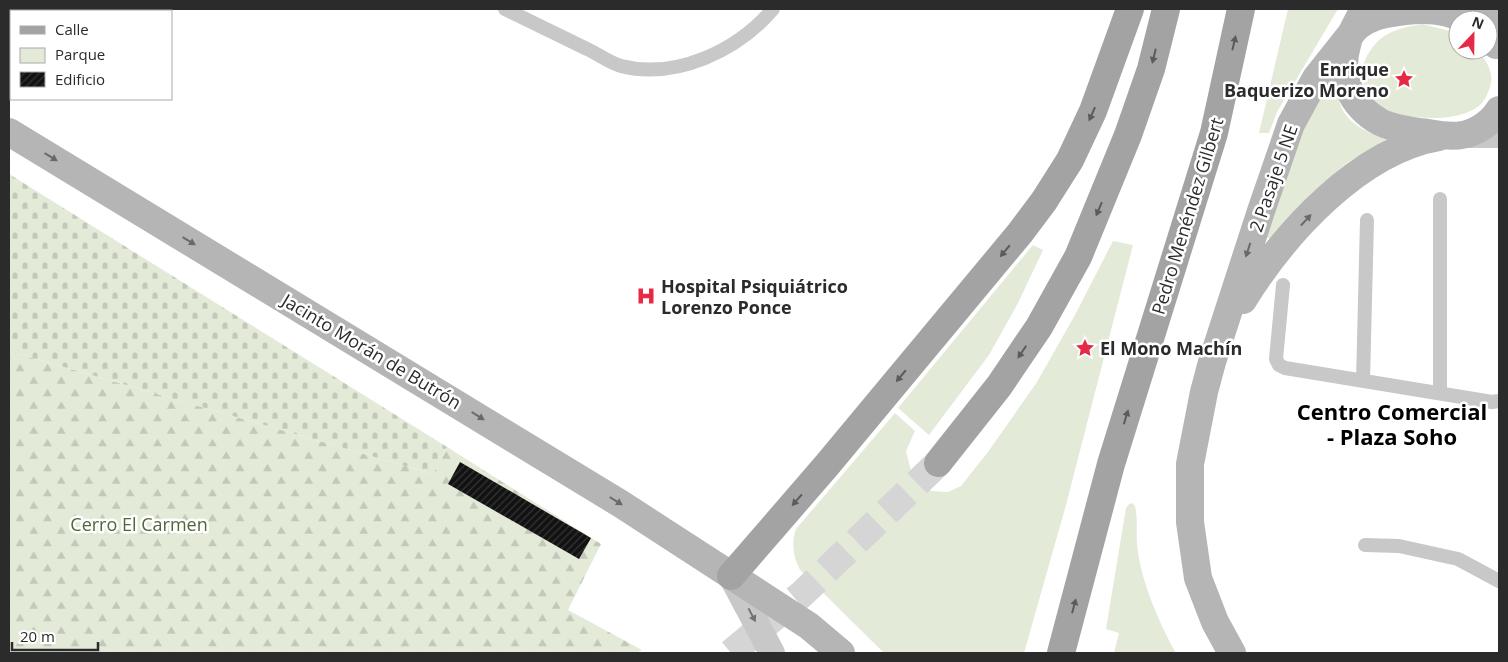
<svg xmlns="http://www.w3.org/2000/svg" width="1508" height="662" viewBox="0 0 1508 662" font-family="'Open Sans',sans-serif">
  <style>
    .green { fill: #e3ead8 }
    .forest { fill: url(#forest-firs) }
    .cemetery { fill: url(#cemetery-stones) }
    .building { fill: url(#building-hatch) }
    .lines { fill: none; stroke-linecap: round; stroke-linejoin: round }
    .primary-tunnel { stroke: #d5d5d5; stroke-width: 28; stroke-dasharray: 28 14; stroke-linecap: butt }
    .lane { stroke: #c8c8c8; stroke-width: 14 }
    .street { stroke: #c8c8c8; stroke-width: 26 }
    .secondary { stroke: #b5b5b5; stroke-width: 28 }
    .primary { stroke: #a3a3a3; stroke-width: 28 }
    .oneway { fill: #5b5b5b }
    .oneway2 { fill: #696969 }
    .oneway3 { fill: #727272 }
    .labels { text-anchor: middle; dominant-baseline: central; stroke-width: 5; stroke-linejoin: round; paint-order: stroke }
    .poi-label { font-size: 18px; font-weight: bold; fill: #2b2b2b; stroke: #fff; text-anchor: start }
    .street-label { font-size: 18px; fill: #2b2b2b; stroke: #fff }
    .park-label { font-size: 18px; fill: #526739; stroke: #fff }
    .district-label { font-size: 22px; font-weight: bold; fill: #000; stroke: #fff }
  </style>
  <defs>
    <pattern id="forest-firs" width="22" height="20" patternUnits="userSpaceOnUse" patternTransform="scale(1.25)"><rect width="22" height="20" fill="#e3ead8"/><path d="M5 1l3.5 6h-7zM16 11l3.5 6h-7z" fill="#c3c9ba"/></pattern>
    <pattern id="cemetery-stones" width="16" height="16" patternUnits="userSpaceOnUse" patternTransform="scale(1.25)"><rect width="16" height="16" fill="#e3ead8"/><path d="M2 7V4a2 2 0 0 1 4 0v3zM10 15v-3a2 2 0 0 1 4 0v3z" fill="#c3c9ba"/></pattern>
    <pattern id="building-hatch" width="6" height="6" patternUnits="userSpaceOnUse" patternTransform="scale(1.25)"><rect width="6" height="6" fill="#121212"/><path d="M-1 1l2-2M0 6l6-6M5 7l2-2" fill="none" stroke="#353535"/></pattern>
  </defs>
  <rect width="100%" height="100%" fill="#fff"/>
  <path class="green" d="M 1288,9 L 1338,9 L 1277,112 L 1269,133 L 1259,133 Z
    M 1422,24 L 1450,31 L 1458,36 L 1458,50 L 1476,50 C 1486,59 1495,73 1490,87 C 1487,96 1484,103 1476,108 C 1453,123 1404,120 1380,107 C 1373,102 1368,94 1365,86 C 1361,79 1362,68 1365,60 C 1378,33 1395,29 1422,24 Z
    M 1329,82 L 1337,83 C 1338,90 1338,100 1341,106 C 1348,125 1370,133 1387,140 L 1348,162 L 1313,192 L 1270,239 L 1264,235 L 1293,148 Z
    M 1113,241 L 1133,245 L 1066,505 L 1024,653 L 884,653 L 800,570 C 793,557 791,543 796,529 L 895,413 L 915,431 L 906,451 L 912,475 L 920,485 L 932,491 L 948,492 L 961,486 L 988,452 L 1037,382 L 1075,315 Z
    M 1033,245 L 1043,250 L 1018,303 L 989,355 L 929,435 L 898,408 Z
    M 1132,503 L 1135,506 C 1138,518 1136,532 1137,544 C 1140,579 1159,623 1176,653 L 1114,653 L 1119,633 L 1106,629 L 1126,508 L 1129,504 Z"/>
  <path class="forest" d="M 9,351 L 433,474 L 447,447 L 601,544 L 568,610 L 642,650 L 636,653 L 9,653 Z"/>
  <path class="cemetery" d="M 9,174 L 447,447 L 433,474 L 9,351 Z"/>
  <path class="building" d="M 460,462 L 591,538 L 579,559 L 448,484 Z"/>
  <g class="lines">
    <path class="primary-tunnel" d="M 731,653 L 802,594 L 938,463"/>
    <path class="lane" d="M 505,9 C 532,22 560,36 587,49 C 598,54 610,63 621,66 C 677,80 738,50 773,9
      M 1440,199 L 1440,393
      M 1283,285 L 1276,359 L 1279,365 L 1285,368 L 1492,402 L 1499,401
      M 1363,381 L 1367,220
      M 1365,545 L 1399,546 L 1458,559 L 1499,581"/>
    <path class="street" d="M 1463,135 L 1499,135
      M 731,576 L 772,653"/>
    <path class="secondary" d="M 1488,9 L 1496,45
      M 1465,20 C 1442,6 1411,9 1386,14 C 1374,16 1358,23 1351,34 C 1349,36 1348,41 1347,45 C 1338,76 1351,106 1380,122 C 1394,129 1412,131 1428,133 C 1439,135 1451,137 1462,135 C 1476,133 1492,122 1499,110
      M 9,132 L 621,504 L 809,626 L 841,653
      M 1243,300 C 1284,234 1358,151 1439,137
      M 1232,653 L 1215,622 L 1198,578 L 1190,522 L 1190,464 L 1204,392 L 1212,362 L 1261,211 L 1291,124 L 1316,78 L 1351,34 L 1364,9"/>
    <path class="primary" d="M 938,463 L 999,386 L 1039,327 L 1078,257 L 1128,135 L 1151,69 L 1166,9
      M 731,576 L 827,465 L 1020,233 L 1044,201 L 1070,160 L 1093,111 L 1130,9
      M 1061,653 L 1111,464 L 1214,133 L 1241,9"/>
  </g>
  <defs><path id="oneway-solid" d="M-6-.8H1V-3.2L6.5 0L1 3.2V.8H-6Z" transform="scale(1.25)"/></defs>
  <g class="oneway">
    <use href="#oneway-solid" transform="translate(1234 43) rotate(-77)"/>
    <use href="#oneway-solid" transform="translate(1154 56) rotate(104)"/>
    <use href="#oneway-solid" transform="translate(1092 114) rotate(114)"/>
    <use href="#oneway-solid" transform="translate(1099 209) rotate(113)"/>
    <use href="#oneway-solid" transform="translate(1005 251) rotate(130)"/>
    <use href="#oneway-solid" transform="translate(1022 352) rotate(124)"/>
    <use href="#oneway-solid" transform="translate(901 376) rotate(130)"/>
    <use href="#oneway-solid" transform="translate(1126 417) rotate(-73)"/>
    <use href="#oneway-solid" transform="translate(797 500) rotate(131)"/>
    <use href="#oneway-solid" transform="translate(1074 606) rotate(-75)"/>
  </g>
  <g class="oneway2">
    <use href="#oneway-solid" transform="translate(51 157) rotate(31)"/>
    <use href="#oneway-solid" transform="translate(1306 220) rotate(-47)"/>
    <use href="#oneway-solid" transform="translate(189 241) rotate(31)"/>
    <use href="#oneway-solid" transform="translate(1248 250) rotate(108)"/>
    <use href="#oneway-solid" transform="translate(478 416) rotate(32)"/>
    <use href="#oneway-solid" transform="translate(616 501) rotate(32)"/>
  </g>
  <use class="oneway3" href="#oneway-solid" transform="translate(752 615) rotate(62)"/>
  <defs>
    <g id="sight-bare" transform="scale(1.5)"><path d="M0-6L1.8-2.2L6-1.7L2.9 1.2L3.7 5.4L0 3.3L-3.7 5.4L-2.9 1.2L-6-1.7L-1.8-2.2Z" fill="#e62a45" stroke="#fff" stroke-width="2.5" paint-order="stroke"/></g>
    <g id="hospital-bare" transform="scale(1.5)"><path d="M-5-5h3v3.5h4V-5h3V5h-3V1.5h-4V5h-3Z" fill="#e62a45" stroke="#fff" stroke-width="2.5" paint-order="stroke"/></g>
  </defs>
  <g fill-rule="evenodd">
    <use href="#sight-bare" x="1404" y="79"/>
    <use href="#hospital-bare" x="646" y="296"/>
    <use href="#sight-bare" x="1085" y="348"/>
  </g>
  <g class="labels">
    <g class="poi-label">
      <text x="1389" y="69" text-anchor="end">Enrique<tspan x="1389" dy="21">Baquerizo Moreno</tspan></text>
      <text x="661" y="286">Hospital Psiquiátrico<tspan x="661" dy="21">Lorenzo Ponce</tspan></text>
      <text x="1100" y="348">El Mono Machín</text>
    </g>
    <g class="street-label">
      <text transform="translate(1273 178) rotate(-71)">2 Pasaje 5 NE</text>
      <text transform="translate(1187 216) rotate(-73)">Pedro Menéndez Gilbert</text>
      <text transform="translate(372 351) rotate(31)">Jacinto Morán de Butrón</text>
    </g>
    <g class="park-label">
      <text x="139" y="524">Cerro El Carmen</text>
    </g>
    <g class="district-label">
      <text x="1392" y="411">Centro Comercial<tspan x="1392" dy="25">- Plaza Soho</tspan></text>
    </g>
  </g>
  <rect width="1508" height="662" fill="none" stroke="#2b2b2b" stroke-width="20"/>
  <rect x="10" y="10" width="162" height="90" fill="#ffffff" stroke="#aaaaaa"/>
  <rect x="20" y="26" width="25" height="8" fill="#a3a3a3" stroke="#aaaaaa"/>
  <text x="55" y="35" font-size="15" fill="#2b2b2b">Calle</text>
  <rect x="20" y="48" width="25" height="15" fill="#e3ead8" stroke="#aaaaaa"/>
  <text x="55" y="60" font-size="15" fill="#2b2b2b">Parque</text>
  <rect x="20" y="72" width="25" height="15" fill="url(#building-hatch)" stroke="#aaaaaa"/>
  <text x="55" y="85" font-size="15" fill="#2b2b2b">Edificio</text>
  <g transform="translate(1473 35) rotate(22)"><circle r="24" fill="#ffffff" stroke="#aaaaaa"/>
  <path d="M0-4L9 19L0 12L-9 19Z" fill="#e62a45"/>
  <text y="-8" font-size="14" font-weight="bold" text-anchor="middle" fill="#2b2b2b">N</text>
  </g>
  <path d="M12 642v8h86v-8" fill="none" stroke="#2b2b2b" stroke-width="2.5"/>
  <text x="20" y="642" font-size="15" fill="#2b2b2b" stroke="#ffffff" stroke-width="4" paint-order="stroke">20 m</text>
</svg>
